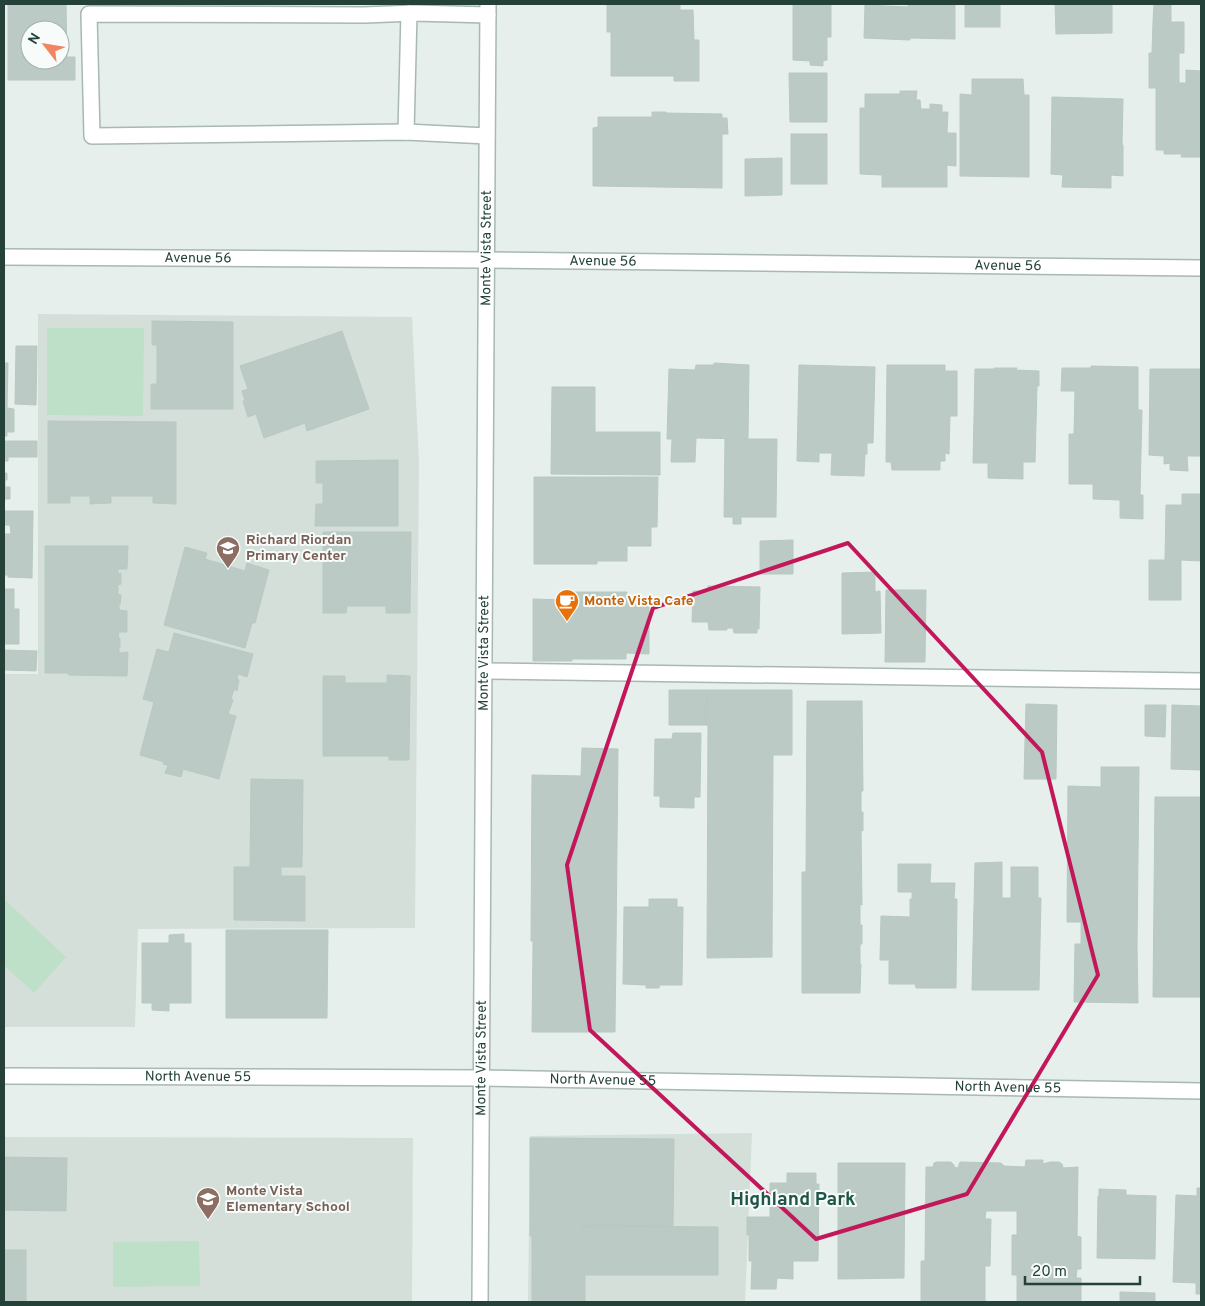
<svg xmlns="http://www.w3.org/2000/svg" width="1205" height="1306" font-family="Overpass,sans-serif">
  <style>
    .built { fill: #d4dfda }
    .green { fill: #bfe0c8 }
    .building { fill: #bbcac4; stroke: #b8c9c2; fill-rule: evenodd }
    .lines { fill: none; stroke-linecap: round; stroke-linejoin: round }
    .minor-casing { stroke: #a8b8b2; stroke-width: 18 }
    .minor { stroke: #fff; stroke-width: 15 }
    .marked { fill: none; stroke: #c2185b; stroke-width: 4; stroke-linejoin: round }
    .labels { text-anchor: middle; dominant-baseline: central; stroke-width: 4; stroke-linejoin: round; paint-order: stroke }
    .street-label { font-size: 14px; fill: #24423a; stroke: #f7fbf9 }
    .education-label { font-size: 14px; font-weight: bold; fill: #785e54; stroke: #f7fbf9; text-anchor: start }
    .food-label { font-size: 14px; font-weight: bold; fill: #c56008; stroke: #f7fbf9; text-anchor: start }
    .district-label { font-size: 19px; font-weight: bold; fill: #1f5548; stroke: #f7fbf9 }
  </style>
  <rect width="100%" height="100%" fill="#e6efeb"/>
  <g class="built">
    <polygon points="38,314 412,317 419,463 415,928 138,929 135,1027 4,1027 4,674 38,674"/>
    <polygon points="752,1133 745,1302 528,1302 530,1136"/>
    <polygon points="4,1137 413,1138 412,1302 4,1302"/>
  </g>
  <g class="green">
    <polygon points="47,328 144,328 143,416 47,415"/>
    <polygon points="4,899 66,957 34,993 4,965"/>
    <polygon points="199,1241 200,1286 113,1287 113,1242"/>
  </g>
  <g class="building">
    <path d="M8 4H66L67 57H75V80H8ZM30 30H60V60H30Z"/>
    <polygon points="607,4 680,4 680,10 693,10 694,40 699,40 699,81 674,81 674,76 611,76 611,32 607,32"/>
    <polygon points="793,4 831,4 831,37 827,37 827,60 823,61 823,66 810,65 810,61 793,60"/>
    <polygon points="908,4 955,4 955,39 910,38 910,40 864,38 865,5 908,7"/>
    <rect x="965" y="4" width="35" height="23"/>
    <polygon points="1055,4 1112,4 1112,33 1056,34"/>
    <polygon points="1154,4 1171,4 1171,22 1153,22"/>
    <polygon points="1153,22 1184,22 1184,53 1179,53 1179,83 1186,83 1186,70 1201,71 1201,157 1181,157 1182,154 1164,154 1164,150 1156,150 1156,88 1149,88 1149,53 1152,53"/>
    <polygon points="789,73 827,73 827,122 790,122"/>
    <polygon points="972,79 1023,79 1024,95 1029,95 1029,177 960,176 960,94 972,95"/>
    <polygon points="900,91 917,91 916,100 920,100 921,109 930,109 930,104 942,105 942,112 948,112 947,133 956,133 956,166 947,165 947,187 882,187 882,175 860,174 860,108 865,108 865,94 900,94"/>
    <polygon points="1052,97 1123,99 1122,145 1123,145 1123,176 1111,175 1111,188 1062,187 1063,175 1051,174"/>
    <polygon points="652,112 666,112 666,113 722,114 722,118 727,118 728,134 722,134 722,188 593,186 593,128 598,127 598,117 652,117"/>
    <rect x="791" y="134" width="36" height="50"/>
    <polygon points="782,158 782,195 745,196 745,159"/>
    <polygon points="152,321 233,322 233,409 151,409 151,384 157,384 157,345 152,345"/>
    <polygon points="342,331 369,409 307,431 305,423 264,438 256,414 248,417 243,401 245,401 242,391 248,389 240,366"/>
    <polygon points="16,346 37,346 36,405 15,404"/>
    <polygon points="4,363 8,363 7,408 14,409 14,432 7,432 7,436 4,436"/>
    <polygon points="714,363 749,365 748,439 696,438 695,462 671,462 672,439 667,439 669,369 695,370 696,365 714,365"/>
    <polygon points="799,365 875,367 873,443 867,443 867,454 865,454 864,476 831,475 832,453 819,453 819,462 797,461"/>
    <polygon points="887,365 945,365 945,371 957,371 957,416 950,416 949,454 945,453 945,461 940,461 940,470 892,470 891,462 886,462"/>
    <polygon points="1091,366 1138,367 1138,410 1142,410 1140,495 1143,495 1143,519 1120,518 1120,500 1093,499 1093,484 1069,484 1069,434 1074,434 1075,391 1061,391 1062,368 1091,368"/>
    <polygon points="994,368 1017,368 1016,370 1039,371 1039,386 1037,386 1035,462 1023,462 1023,479 988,478 988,463 973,463 975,369 994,369"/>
    <polygon points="1150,369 1201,369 1201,456 1187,456 1188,471 1170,470 1170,463 1164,464 1164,456 1149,455"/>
    <polygon points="552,387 595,387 595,432 660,432 660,475 551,474"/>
    <polygon points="48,421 176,422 176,504 153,503 153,496 111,496 111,503 90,504 90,496 70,496 70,503 48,503"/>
    <polygon points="725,439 777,439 776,517 741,517 741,524 733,524 733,517 724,517"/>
    <polygon points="5,441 37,441 37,457 8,457 8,461 4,461 4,473 7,473 7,480 5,480 5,487 10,487 10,499 5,499 4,505 4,458 5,458"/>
    <polygon points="398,460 398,526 315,526 316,504 323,504 323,483 316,483 316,461"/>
    <polygon points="534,477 658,477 657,527 651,527 651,546 627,546 627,561 597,561 597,564 534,564"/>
    <polygon points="1182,494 1201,494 1201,561 1181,560 1181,600 1149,600 1149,560 1165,560 1166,505 1182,505"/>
    <polygon points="4,511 33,511 32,578 8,577 8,575 4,575 4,534 11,534 10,525 4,525"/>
    <polygon points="323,532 411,532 410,613 386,613 386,606 347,606 346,613 323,613"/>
    <polygon points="793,540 793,574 760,574 760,541"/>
    <polygon points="45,546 128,546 127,569 118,569 118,574 121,573 121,584 118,585 118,594 121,595 120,605 119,605 119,610 127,611 127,632 119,632 118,638 120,638 120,647 119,647 119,653 128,652 127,676 69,675 68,673 45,673"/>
    <polygon points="185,547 207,553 205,559 245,571 247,563 269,570 255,623 252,623 245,648 164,625"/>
    <polygon points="875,572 875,592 880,591 881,633 842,634 842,573"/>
    <polygon points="708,586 760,587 759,629 757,629 757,633 734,633 733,628 727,628 727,630 709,630 708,622 692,622 693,591 708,591"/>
    <polygon points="4,589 14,589 14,609 19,609 19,644 4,644"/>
    <polygon points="886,590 926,590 925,662 885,662"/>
    <polygon points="569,592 627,592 626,598 649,597 649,654 626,653 626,659 572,659 572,661 533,661 533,599 564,600 564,595 569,595"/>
    <polygon points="174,633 253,654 247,677 238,674 237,679 239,680 237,691 234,689 231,699 233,700 228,714 236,716 219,779 183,769 181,777 165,773 168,765 163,764 164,762 140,755 154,702 143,699 157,649 169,652"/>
    <polygon points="4,650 37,651 36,671 4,670"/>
    <polygon points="387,675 410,676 409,760 389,760 389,756 323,756 323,676 345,676 345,683 387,683"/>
    <polygon points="669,690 707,690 706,725 669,725"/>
    <polygon points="707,690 792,690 792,755 773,755 772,957 707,958 708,725 706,725"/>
    <polygon points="807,701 862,701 863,791 861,791 861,812 863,812 863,831 861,830 862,905 860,904 860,925 862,925 862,944 860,944 860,964 861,964 860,993 802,993 802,872 806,872"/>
    <polygon points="1026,704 1057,705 1056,779 1024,779"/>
    <polygon points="1145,705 1166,705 1165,737 1145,736"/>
    <polygon points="1172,705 1201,706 1201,770 1171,769"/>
    <polygon points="673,733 701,733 700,797 694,797 694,808 660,807 660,796 654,796 655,739 672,739"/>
    <polygon points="582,748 618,749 616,945 533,945 533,941 531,941 532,775 581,776"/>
    <polygon points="1101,767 1139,767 1137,947 1138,1003 1074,1002 1075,944 1081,944 1081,922 1067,922 1068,786 1101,787"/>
    <polygon points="251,779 303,780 302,867 281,867 281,876 305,876 305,921 234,920 234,867 250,867"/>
    <polygon points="1155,797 1201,797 1201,997 1153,997"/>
    <polygon points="1002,862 1002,898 1011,898 1011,867 1038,867 1038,898 1041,898 1039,990 972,990 975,863"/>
    <polygon points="898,864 931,864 930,883 955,883 954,899 957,899 956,988 916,988 915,984 889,984 889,960 880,960 881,916 910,917 910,899 912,899 912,892 898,892"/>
    <polygon points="649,899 677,899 677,907 683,907 682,985 660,985 659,988 646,988 646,985 623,984 624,907 649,907"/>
    <polygon points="226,930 328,930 327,1018 226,1018"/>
    <polygon points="184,934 184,943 191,943 191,1003 169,1003 169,1011 152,1010 152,1003 142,1003 142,943 169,943 169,935"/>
    <polygon points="533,945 616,945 615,1032 532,1032"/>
    <polygon points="530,1138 674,1139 673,1226 582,1226 582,1236 530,1236"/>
    <polygon points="4,1157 67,1158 66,1211 4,1210"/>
    <polygon points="1026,1160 1043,1160 1043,1164 1050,1162 1059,1162 1062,1164 1063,1168 1078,1167 1077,1236 1081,1237 1081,1269 1077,1269 1076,1278 1081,1278 1081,1302 1017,1302 1017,1275 1012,1275 1012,1235 1017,1235 1017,1211 986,1211 985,1219 991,1219 990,1266 985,1266 985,1301 990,1302 921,1302 921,1261 925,1261 926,1167 933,1167 934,1163 937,1162 951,1162 954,1165 954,1167 958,1168 960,1162 962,1162 1001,1163 1004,1166 1025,1167"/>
    <polygon points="838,1163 905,1163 904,1278 838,1279"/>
    <polygon points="787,1173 816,1173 816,1184 819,1184 818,1261 793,1261 793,1279 777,1278 776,1289 751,1289 752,1261 749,1261 749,1235 747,1235 747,1217 770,1217 770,1183 787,1183"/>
    <polygon points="1197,1188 1201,1188 1201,1294 1196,1294 1196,1283 1173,1282 1176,1195 1197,1196"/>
    <polygon points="1099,1189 1126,1190 1126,1195 1156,1196 1155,1259 1097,1258 1098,1196 1099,1195"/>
    <polygon points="582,1226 718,1227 718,1275 585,1275 585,1302 532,1302 532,1236 582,1236"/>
    <rect x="4" y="1250" width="22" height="52"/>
    <polygon points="1120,1292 1155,1293 1155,1302 1120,1302"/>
  </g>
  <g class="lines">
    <g class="minor-casing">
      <g id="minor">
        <polyline points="406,132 409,13"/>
        <polyline points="487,136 406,132 92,136 89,14 364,15 415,13 488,15"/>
        <path id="s1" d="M4 257 486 260 1201 268"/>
        <polyline points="485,671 1201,681"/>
        <path id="s2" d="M4 1076 481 1078 1201 1091"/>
        <path id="s3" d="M480 1302 488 4"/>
      </g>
    </g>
    <use href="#minor" class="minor"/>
  </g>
  <path class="marked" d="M848 543 1042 752 1098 975 967 1194 816 1239 590 1030 567 865 653 608Z"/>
  <defs>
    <g id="school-pin" transform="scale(1.25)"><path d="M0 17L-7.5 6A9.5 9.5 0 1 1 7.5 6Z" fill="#8d6e63" stroke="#f7fbf9"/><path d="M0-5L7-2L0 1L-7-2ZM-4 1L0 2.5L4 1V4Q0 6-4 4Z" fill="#fff"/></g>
    <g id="cafe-pin" transform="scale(1.25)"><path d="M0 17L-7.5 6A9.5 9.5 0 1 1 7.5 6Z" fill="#e8710a" stroke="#f7fbf9"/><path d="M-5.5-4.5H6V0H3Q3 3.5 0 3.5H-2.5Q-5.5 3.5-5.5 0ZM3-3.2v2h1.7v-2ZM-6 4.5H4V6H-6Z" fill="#fff"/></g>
  </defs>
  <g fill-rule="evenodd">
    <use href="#school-pin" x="228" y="548"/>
    <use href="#cafe-pin" x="567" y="601"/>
    <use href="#school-pin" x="208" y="1199"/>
  </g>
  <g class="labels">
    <g class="street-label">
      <text stroke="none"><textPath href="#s3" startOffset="1054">Monte Vista Street</textPath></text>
      <text stroke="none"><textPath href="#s1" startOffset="194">Avenue 56</textPath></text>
      <text stroke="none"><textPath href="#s1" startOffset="599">Avenue 56</textPath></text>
      <text stroke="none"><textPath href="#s1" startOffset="1004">Avenue 56</textPath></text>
      <text stroke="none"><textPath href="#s3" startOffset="649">Monte Vista Street</textPath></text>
      <text stroke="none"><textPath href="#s3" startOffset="244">Monte Vista Street</textPath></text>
      <text stroke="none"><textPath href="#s2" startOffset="194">North Avenue 55</textPath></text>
      <text stroke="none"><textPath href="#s2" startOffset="599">North Avenue 55</textPath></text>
      <text stroke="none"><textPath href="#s2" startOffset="1004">North Avenue 55</textPath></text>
    </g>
    <g class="education-label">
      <text x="246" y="540">Richard Riordan<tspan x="246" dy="16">Primary Center</tspan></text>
      <text x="226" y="1191">Monte Vista<tspan x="226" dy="16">Elementary School</tspan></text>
    </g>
    <g class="food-label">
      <text x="584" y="601">Monte Vista Cafe</text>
    </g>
    <g class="district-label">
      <text x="793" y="1200">Highland Park</text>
    </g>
  </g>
  <rect width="1205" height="1306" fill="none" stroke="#24423a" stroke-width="10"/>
  <g transform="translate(45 45) rotate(301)"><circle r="24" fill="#f7fbf9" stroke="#a3b1ad"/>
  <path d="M0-4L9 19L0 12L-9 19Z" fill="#f4845f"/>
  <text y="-8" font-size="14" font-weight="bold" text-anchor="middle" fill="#24423a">N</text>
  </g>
  <path d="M1025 1276v8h115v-8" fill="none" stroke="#24423a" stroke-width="2.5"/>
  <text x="1032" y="1276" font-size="15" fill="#24423a" stroke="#f7fbf9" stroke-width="4" paint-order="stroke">20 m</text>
</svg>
